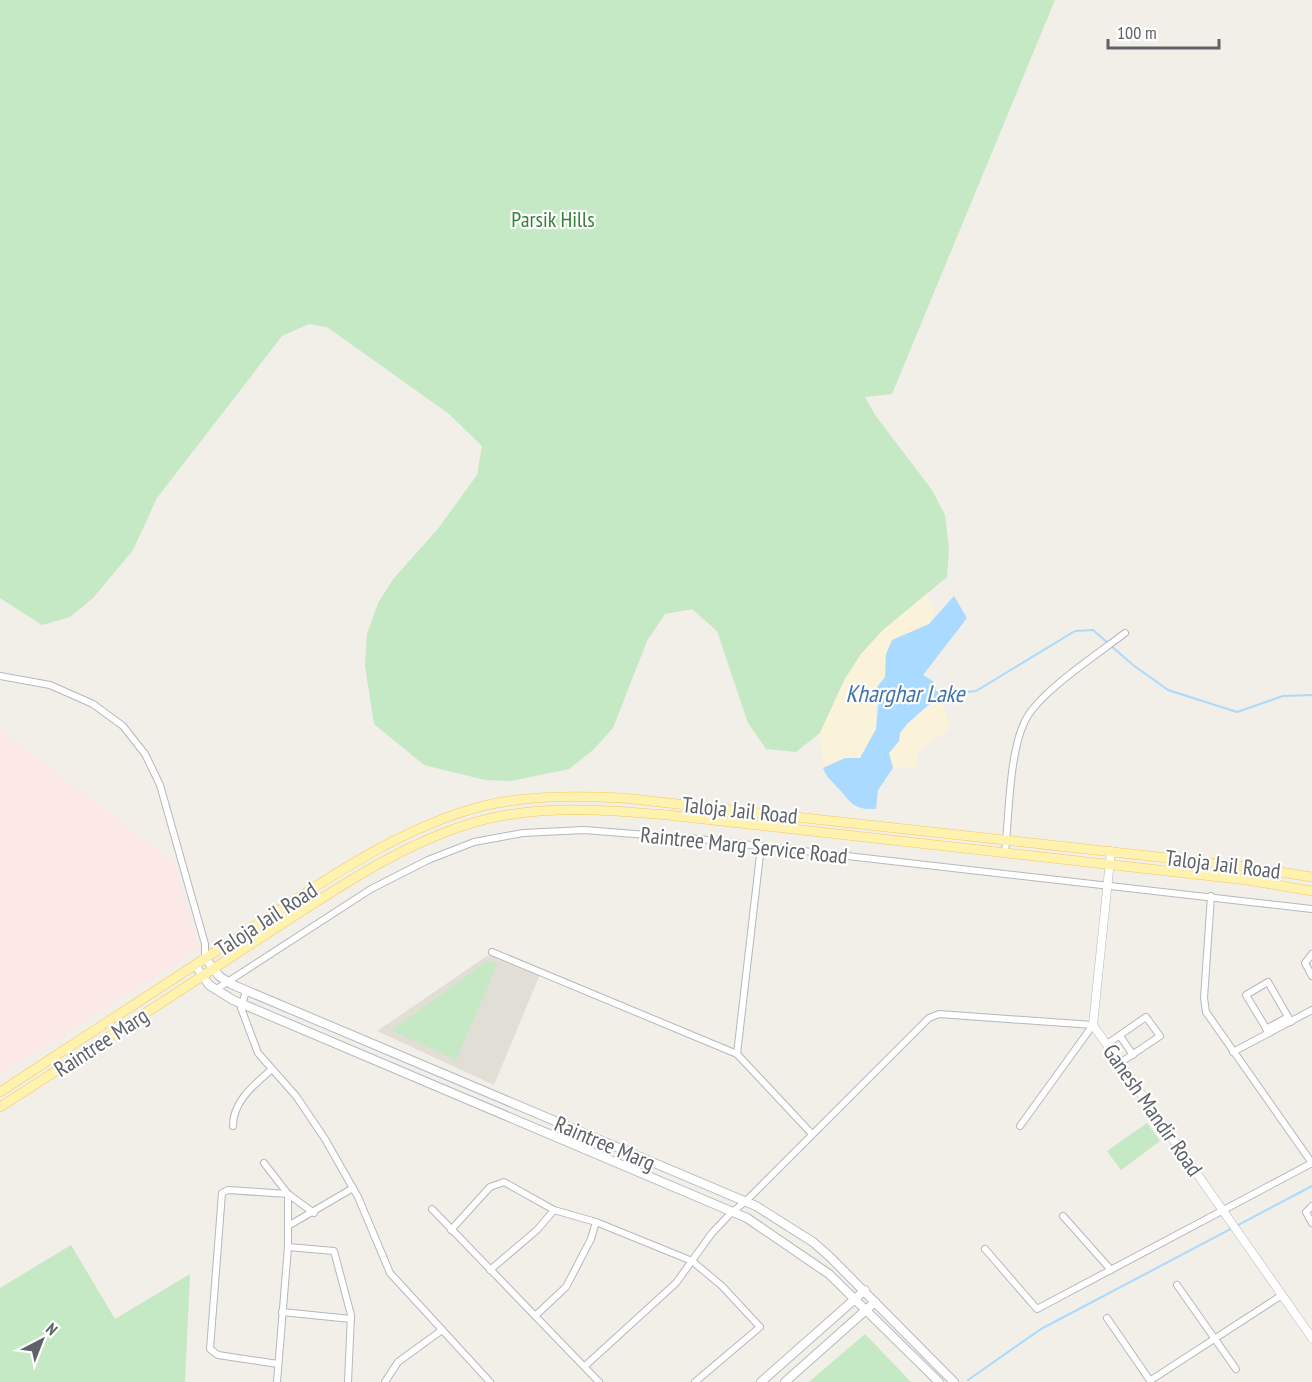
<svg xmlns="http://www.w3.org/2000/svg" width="1312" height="1382" font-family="'PT Sans Narrow',sans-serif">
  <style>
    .education { fill: #e1ded6 }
    .medical { fill: #fce8e6 }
    .green { fill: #c5e8c5 }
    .sand { fill: #fbf3d9 }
    .water { fill: #aadaff }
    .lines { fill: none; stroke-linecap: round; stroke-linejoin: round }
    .stream { stroke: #aadaff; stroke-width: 2 }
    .minor-casing { stroke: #b5b8bc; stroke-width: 8 }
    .tertiary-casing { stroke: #b5b8bc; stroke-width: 9 }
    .secondary-casing { stroke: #b6babf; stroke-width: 10 }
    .primary-casing { stroke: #f2c960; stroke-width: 10 }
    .minor { stroke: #fff; stroke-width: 6 }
    .tertiary { stroke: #fff; stroke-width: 8 }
    .secondary { stroke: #fff; stroke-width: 8 }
    .primary { stroke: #fff2af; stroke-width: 9 }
    .labels { text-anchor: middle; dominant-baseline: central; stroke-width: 4.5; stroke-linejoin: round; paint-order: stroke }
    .park-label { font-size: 22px; fill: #348238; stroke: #fff }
    .street-label { font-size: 22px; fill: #5f6368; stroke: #fff }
    .water-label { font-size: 24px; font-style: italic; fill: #4174aa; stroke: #fff }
  </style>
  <rect width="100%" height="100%" fill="#f1efe8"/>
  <polygon class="education" points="501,955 541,972 494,1085 377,1031 487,956"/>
  <polygon class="medical" points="0,730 173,861 199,948 0,1075"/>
  <g class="green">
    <polygon points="0,0 1055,0 892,394 865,397 875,415 932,490 945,515 949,549 947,577 883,630 861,654 845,679 820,733 796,752 766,749 748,723 717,631 692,609 665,614 647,641 613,728 593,750 569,769 511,781 485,780 424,765 374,724 365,666 367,634 378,603 394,578 437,530 477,475 482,446 449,414 327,327 309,324 282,336 157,498 133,550 93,598 70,617 42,625 0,598"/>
    <polygon points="488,961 498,963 456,1060 392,1030"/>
    <polygon points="1147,1123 1160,1141 1121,1170 1107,1151"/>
    <polygon points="71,1245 115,1319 190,1274 185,1382 0,1382 0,1288"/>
    <polygon points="865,1334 911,1382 809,1382"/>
  </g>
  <g class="sand">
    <polygon points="927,594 934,612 929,624 892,641 886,654 885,677 876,703 876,730 860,758 845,758 823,768 820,733 845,679 861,654 883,630"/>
    <polygon points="941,697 950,728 917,752 917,767 893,768 889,753 899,741 900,733 907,724"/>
  </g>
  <path class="water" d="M954 596 967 618 923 675 933 681 936 691 950 694 927 706 907 724 900 733 899 741 889 753 893 768 878 790 876 809C851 810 852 802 837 787 830 779 827 778 823 768L845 758H860L876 729 879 696 874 691 885 677 886 654 892 640 929 624Z"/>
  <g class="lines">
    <g class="stream">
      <polyline points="948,694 976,691 1075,631 1093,630 1133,665 1168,690 1237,712 1283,696 1312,695"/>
      <polyline points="968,1380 1041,1329 1312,1186"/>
    </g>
    <g class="minor-casing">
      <g id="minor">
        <polyline points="0,676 50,685 93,704 123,726 145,754 160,785 205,944 205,958"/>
        <path d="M1005 853C1009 816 1009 753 1025 721 1039 692 1098 654 1125 633"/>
        <polyline points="1211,896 1204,998 1206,1012 1312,1163"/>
        <polyline points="492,952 737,1054 812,1134"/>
        <polyline points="1312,954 1305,963 1312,976"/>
        <polyline points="215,990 371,889 428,860 474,842 523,833 584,830 698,839 1312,909"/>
        <polyline points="246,991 241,1008 258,1053 296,1096 325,1139 358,1197 390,1273 490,1382"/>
        <polyline points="1266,1029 1288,1017"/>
        <polyline points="1269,1033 1246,995 1268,982 1291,1022"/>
        <polyline points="1120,1036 1133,1055"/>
        <polyline points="1107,1044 1146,1017 1160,1036 1120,1063"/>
        <polyline points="1233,1052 1312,1010"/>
        <polyline points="737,1054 761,846"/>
        <path d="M233 1126C233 1101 254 1085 271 1070"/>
        <polyline points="1020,1126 1093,1025"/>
        <polyline points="264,1163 288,1194 314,1213"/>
        <polyline points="1312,1206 1306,1212 1312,1223"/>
        <polyline points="432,1209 599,1382"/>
        <polyline points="1063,1216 1111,1270"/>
        <polyline points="288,1226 353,1188"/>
        <polyline points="451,1230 490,1187 504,1182 554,1210 596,1222 692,1261 722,1286 760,1327 695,1382"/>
        <polyline points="288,1247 334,1251 351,1315 348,1382"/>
        <polyline points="985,1249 1037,1309 1312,1163"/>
        <polyline points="490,1270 537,1230 554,1210"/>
        <polyline points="1177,1285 1236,1369"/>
        <polyline points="282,1312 351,1319"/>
        <polyline points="535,1316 566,1287 591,1239 596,1222"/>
        <polyline points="1107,1318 1151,1382"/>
        <polyline points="278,1364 218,1355 210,1349 222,1193 228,1190 288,1194"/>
        <polyline points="585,1366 676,1283 712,1233 731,1213 746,1201 929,1018 939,1014 1093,1025"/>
        <polyline points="1151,1380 1282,1295"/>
        <polyline points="277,1382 288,1247 288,1194"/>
        <polyline points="385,1382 398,1362 442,1330"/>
      </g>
    </g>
    <g class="tertiary-casing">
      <polyline id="tertiary" points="1111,851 1093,1025 1312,1338"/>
    </g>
    <g class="secondary-casing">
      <g id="secondary">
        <polyline points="205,958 219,976 231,984 756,1206 813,1242 830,1257 954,1382"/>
        <polyline points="195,965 209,985 233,1000 747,1218 829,1274 939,1382"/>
        <polyline points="761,1382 865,1290"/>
        <polyline points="785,1382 875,1302"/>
      </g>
    </g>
    <g class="primary-casing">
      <g id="primary">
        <path d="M0 1092C82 1038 165 985 247 931 320 884 397 828 483 806 529 795 576 796 623 798L1249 867 1312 877"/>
        <path d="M0 1107C84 1053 168 999 251 944 323 898 404 839 487 819 547 805 608 810 668 815L1247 880 1312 891"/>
      </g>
    </g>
    <use href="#minor" class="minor"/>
    <use href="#tertiary" class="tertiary"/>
    <use href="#secondary" class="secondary"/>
    <use href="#primary" class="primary"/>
  </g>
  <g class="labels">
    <g class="park-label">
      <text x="553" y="219">Parsik Hills</text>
    </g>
    <g class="street-label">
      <text transform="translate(740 810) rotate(6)">Taloja Jail Road</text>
      <text transform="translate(744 845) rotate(6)">Raintree Marg Service Road</text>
      <text transform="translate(1223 864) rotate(7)">Taloja Jail Road</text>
      <text transform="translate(266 919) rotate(-33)">Taloja Jail Road</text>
      <text transform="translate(101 1042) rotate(-33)">Raintree Marg</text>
      <text transform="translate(1153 1110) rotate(55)">Ganesh Mandir Road</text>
      <text transform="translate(605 1143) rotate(23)">Raintree Marg</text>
    </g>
    <g class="water-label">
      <text x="905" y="693">Kharghar Lake</text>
    </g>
  </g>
  <g transform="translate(42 1340) rotate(42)" stroke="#ffffff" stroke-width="4.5" paint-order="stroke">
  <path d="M0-4.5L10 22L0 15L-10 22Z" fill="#5f6368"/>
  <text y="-9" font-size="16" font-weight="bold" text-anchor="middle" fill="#5f6368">N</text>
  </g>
  <path d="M1108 39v9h111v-9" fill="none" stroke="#5f6368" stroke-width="3"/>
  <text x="1117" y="39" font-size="18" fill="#5f6368" stroke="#ffffff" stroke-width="4.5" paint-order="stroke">100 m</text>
</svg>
